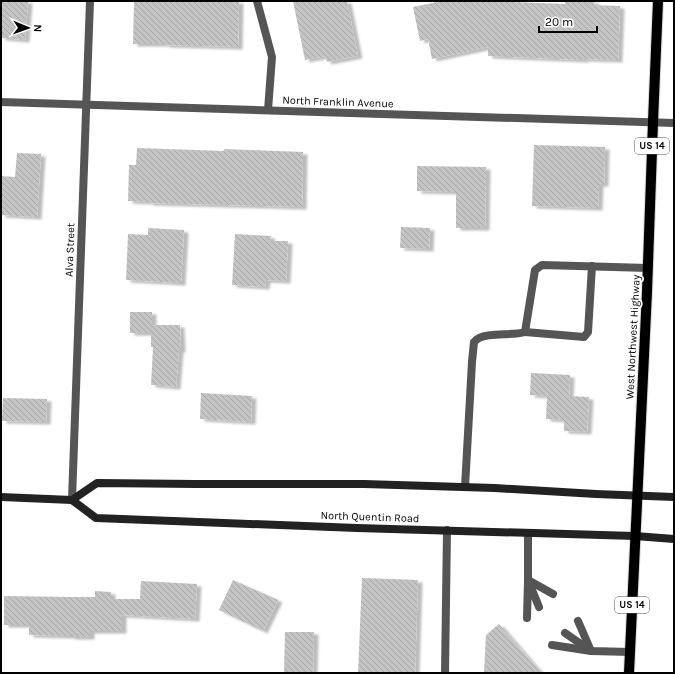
<svg xmlns="http://www.w3.org/2000/svg" width="675" height="674" font-family="Karla,sans-serif">
  <style>
    .building { fill: url(#building-back-hatch); filter: url(#shadow) }
    .lines { fill: none; stroke-linecap: round; stroke-linejoin: round }
    .primary-casing { stroke: #dbdbdb; stroke-width: 12 }
    .service { stroke: #555; stroke-width: 8 }
    .minor { stroke: #555; stroke-width: 8 }
    .secondary { stroke: #222; stroke-width: 8 }
    .primary { stroke: #000; stroke-width: 10 }
    .labels { text-anchor: middle; dominant-baseline: central; stroke-width: 3.5; stroke-linejoin: round; paint-order: stroke }
    .shield { fill: #fff; stroke: #4c4c4c; stroke-width: 1 }
    .shield-label { font-size: 10px; font-weight: bold; fill: #000 }
    .street-label { font-size: 11px; fill: #000; stroke: #fff }
  </style>
  <defs>
    <pattern id="building-back-hatch" width="6" height="6" patternUnits="userSpaceOnUse"><rect width="6" height="6" fill="#c4c4c4"/><path d="M-1 5l2 2M0 0l6 6M5-1l2 2" fill="none" stroke="#a7a7a7"/></pattern>
    <filter id="shadow"><feDropShadow dx="4.5" dy="2.5" stdDeviation="1" flood-color="#0004"/></filter>
  </defs>
  <rect width="100%" height="100%" fill="#fff"/>
  <g class="building">
    <polygon points="1,1 28,1 25,40 1,38"/>
    <polygon points="134,1 239,1 238,47 165,45 165,44 133,44"/>
    <polygon points="293,1 347,1 358,56 327,62 325,56 305,60"/>
    <polygon points="442,1 482,1 565,4 565,1 595,1 594,5 620,6 618,60 584,59 584,60 488,56 488,47 432,59 428,39 420,41 413,7"/>
    <polygon points="534,145 605,147 604,184 599,184 598,208 532,206"/>
    <polygon points="137,148 224,151 224,149 303,152 302,207 149,203 149,202 128,201 129,165 136,165"/>
    <polygon points="17,153 41,154 37,217 1,215 1,176 15,177"/>
    <polygon points="417,166 486,167 485,228 456,228 456,192 417,191"/>
    <polygon points="401,227 430,228 429,249 400,248"/>
    <polygon points="148,228 184,230 181,283 126,280 128,234 148,235"/>
    <polygon points="235,234 271,236 270,241 288,241 286,281 266,280 265,287 232,285"/>
    <polygon points="130,312 152,312 152,325 180,325 181,350 179,350 176,387 151,385 153,347 151,347 151,333 130,333"/>
    <polygon points="531,373 570,375 569,396 589,397 587,432 564,431 564,420 546,419 547,396 530,395"/>
    <polygon points="201,393 252,396 251,422 200,419"/>
    <polygon points="3,398 47,399 46,422 2,421"/>
    <polygon points="362,578 418,580 415,673 358,673"/>
    <polygon points="233,580 278,600 263,631 219,610"/>
    <polygon points="141,581 197,584 195,619 122,615 122,631 90,631 90,637 71,637 71,636 29,635 29,625 4,625 4,596 71,597 95,597 95,591 111,592 111,599 140,599"/>
    <polygon points="499,624 541,673 484,673 486,635"/>
    <polygon points="285,632 314,632 313,673 284,673"/>
  </g>
  <g class="lines">
    <g class="primary-casing">
      <polyline id="primary" points="629,673 647,292 653,122 658,1"/>
    </g>
    <g class="service">
      <polyline points="257,1 272,57 268,110"/>
      <polyline points="525,332 584,337 588,332 592,266"/>
      <path d="M465 487 472 362 474 342C476 340 477 339 479 338 490 332 512 336 525 332L535 270 542 265 648 268"/>
      <polyline points="528,533 528,580 553,594"/>
      <polyline points="527,618 528,580 539,607"/>
      <polyline points="565,633 591,651 630,652"/>
      <polyline points="552,645 591,651 578,621"/>
      <polyline points="445,673 447,530"/>
    </g>
    <g class="minor">
      <polyline points="1,102 674,123"/>
      <polyline points="72,500 90,1"/>
    </g>
    <g class="secondary">
      <polyline points="1,497 72,500 96,518 357,528 635,536 674,539"/>
      <polyline points="72,500 97,483 196,484 364,484 495,488 596,494 674,497"/>
    </g>
    <use href="#primary" class="primary"/>
  </g>
  <g class="labels">
    <g class="shield">
      <rect x="635" y="138" width="34" height="16" rx="3"/>
      <rect x="615" y="597" width="34" height="16" rx="3"/>
    </g>
    <g class="shield-label">
      <text x="652" y="146">US 14</text>
      <text x="632" y="605">US 14</text>
    </g>
    <g class="street-label">
      <text transform="translate(338 102) rotate(2)">North Franklin Avenue</text>
      <text transform="translate(70 250) rotate(-88)">Alva Street</text>
      <text transform="translate(633 337) rotate(-87)">West Northwest Highway</text>
      <text transform="translate(370 517) rotate(2)">North Quentin Road</text>
    </g>
  </g>
  <rect width="675" height="674" fill="none" stroke="#000000" stroke-width="4"/>
  <g transform="translate(28 28) rotate(92)" stroke="#ffffff" stroke-width="3" paint-order="stroke">
  <path d="M0-3L7 15L0 10L-7 15Z" fill="#000000"/>
  <text y="-6" font-size="11" font-weight="bold" text-anchor="middle" fill="#000000">N</text>
  </g>
  <path d="M539 26v6h58v-6" fill="none" stroke="#000000" stroke-width="2"/>
  <text x="545" y="26" font-size="12" fill="#000000" stroke="#ffffff" stroke-width="3" paint-order="stroke">20 m</text>
</svg>
